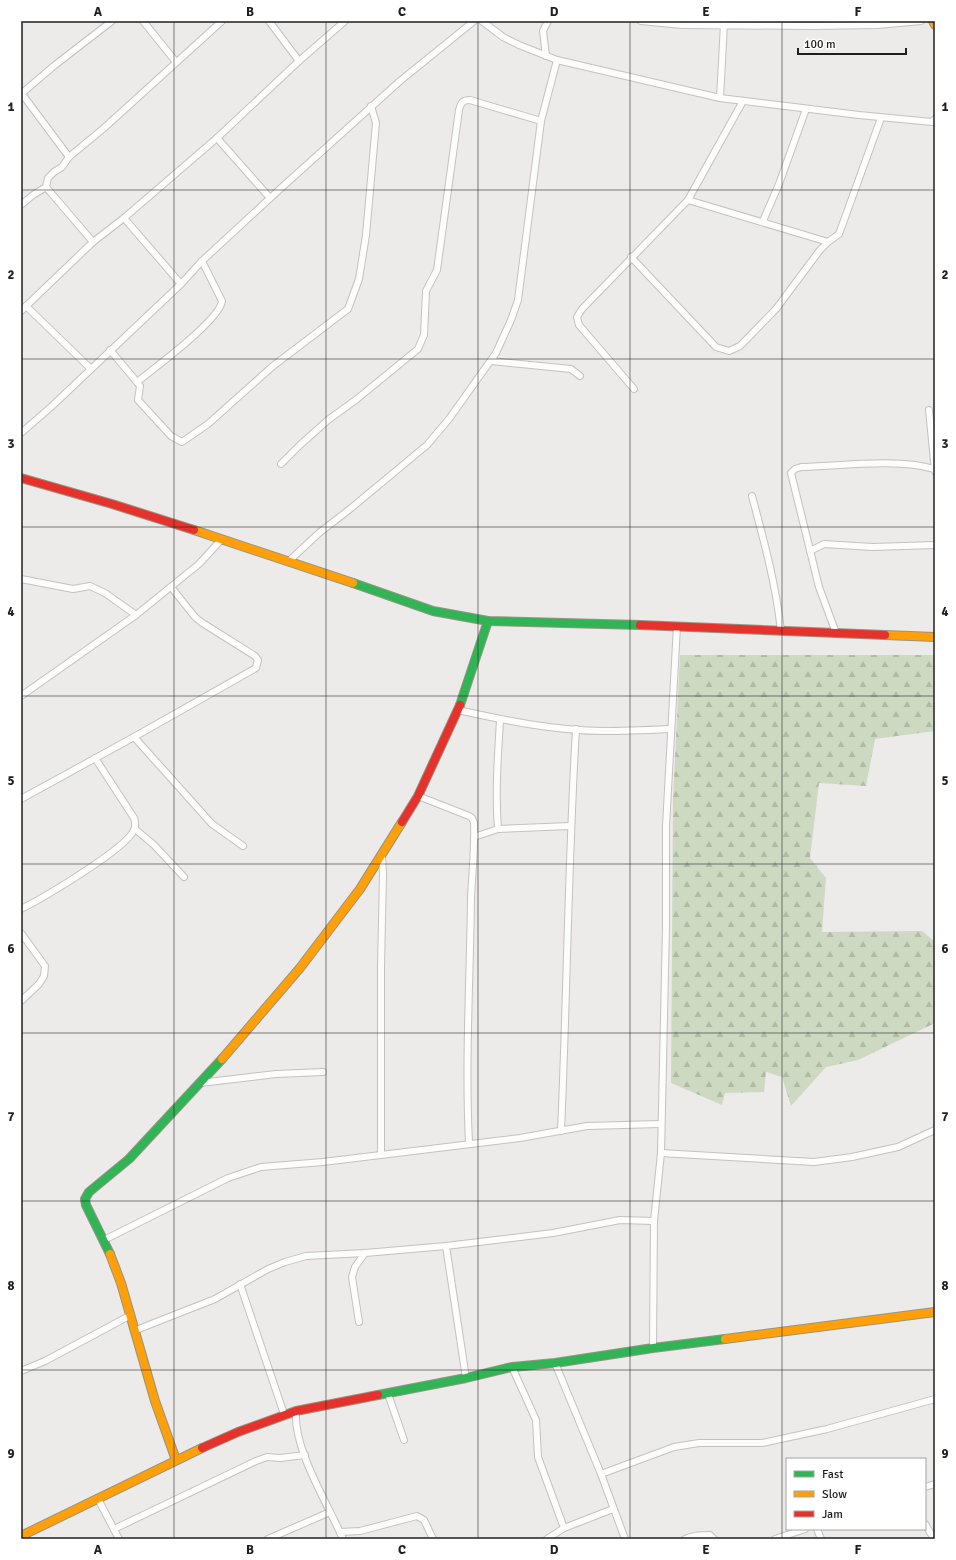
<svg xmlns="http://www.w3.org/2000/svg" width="956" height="1560" font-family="Signika,sans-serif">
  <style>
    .forest { fill: url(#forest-firs) }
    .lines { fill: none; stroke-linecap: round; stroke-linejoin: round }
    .street-casing { stroke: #c3c2c1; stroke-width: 8 }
    .fast-casing { stroke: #969583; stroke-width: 10 }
    .slow-casing { stroke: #969583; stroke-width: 10 }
    .jam-casing { stroke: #969583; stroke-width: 10 }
    .street { stroke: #fcfcfc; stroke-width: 6 }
    .fast { stroke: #30b455; stroke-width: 8 }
    .slow { stroke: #ff9f0a; stroke-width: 8 }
    .jam { stroke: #e5322d; stroke-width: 8 }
    .grid { fill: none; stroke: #1f1f1f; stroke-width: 1; stroke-opacity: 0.55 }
    .neatline { fill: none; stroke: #1f1f1f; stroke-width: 1.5 }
    .grid-label { font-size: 13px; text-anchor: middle; font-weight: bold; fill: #1f1f1f }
  </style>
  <defs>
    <pattern id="forest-firs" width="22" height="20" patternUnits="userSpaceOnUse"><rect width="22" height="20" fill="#cdd9c1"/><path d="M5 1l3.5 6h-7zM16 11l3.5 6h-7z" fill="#b0baa5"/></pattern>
  </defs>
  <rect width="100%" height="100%" fill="#edebe9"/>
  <polygon class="forest" points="680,655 935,655 935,731 875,739 866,786 819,783 810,858 826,878 822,932 922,931 935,942 935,1023 858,1060 826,1067 791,1106 782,1077 766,1072 764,1092 725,1093 722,1105 671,1083 673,800"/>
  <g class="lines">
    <g class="street-casing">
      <g id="street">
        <polyline points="143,21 176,62"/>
        <polyline points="269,21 299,61"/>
        <polyline points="482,21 503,37 519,45 557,60 720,98 859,115 932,122 935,119"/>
        <polyline points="641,21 682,25 811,26 878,25 921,21"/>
        <polyline points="546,56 543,31 548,21"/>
        <polyline points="21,94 55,65 112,21"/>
        <polyline points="22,94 69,157"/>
        <polyline points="720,98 724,24"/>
        <polyline points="217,138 270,198"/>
        <polyline points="46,187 93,242"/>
        <polyline points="688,200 828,242"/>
        <polyline points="21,205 33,195 46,187 48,178 54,172 62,167 69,157 104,128 222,21"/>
        <polyline points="124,218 181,284"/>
        <polyline points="763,221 779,184 806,109"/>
        <polyline points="631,257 716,347 729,351 740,346 776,309 820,250 828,242 839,234 881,118"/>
        <polyline points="26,306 91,369"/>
        <polyline points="21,311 93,242 124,218 217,138 299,61 345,21"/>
        <polyline points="110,350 137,382 140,386 138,400 171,436 182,442 208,424 273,366 348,309 359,279 366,235 376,123 371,106"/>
        <polyline points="491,361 571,369 580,376"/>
        <path d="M137 382C154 368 220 320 222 301L202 261"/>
        <polyline points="634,389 579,325 577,317 582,309 688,200 743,101"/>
        <polyline points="929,410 935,471"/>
        <polyline points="21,433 51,407 181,284 202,261 280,189 400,81 474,21"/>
        <path d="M281 464 300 445 328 420 357 399 418 349 424 335 426 291 437 270 459 110C461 103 462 100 470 100L541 121"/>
        <path d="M752 496C764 541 776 585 781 631"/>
        <polyline points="810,551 824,544 873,547 935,545"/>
        <polyline points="289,561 319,533 350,509 427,445 449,419 496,353 511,320 518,300 541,121 557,60"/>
        <polyline points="21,579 73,589 90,586 105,593 136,615"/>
        <path d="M836 633 819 587 791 473 795 469 801 467C839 466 899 458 934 469"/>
        <polyline points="21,696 136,615 199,564 221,540"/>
        <path d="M458 710C503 720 556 731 603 731 625 731 648 730 670 729"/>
        <polyline points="134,737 212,824 243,846"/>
        <path d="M418 796 469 816 472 818 474 823C475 848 472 874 471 899 470 981 465 1062 469 1143"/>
        <polyline points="21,799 134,737 256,668 258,660 255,656 201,622 195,617 171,587"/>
        <polyline points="135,829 154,845 184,877"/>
        <path d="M498 829C495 792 498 756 500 720"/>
        <polyline points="474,837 498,829 570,826"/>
        <path d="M21 909C43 898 126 849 134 830 136 826 135 821 134 818L95 758"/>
        <polyline points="21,933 45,966 44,976 39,984 21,1001"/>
        <polyline points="200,1083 276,1074 323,1072"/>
        <path d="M561 1131C567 997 568 863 576 729"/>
        <polyline points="661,1153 814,1162 852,1157 898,1147 935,1130"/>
        <polyline points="381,1154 381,967 383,874 382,855"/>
        <polyline points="104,1240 228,1178 261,1167 323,1162 520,1138 587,1126 660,1124"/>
        <polyline points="446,1246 466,1378"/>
        <polyline points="240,1284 284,1414"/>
        <polyline points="359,1322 352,1277 355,1267 365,1253"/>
        <polyline points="136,1330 215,1299 268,1269 285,1262 306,1256 365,1253 446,1246 553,1233 620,1220 654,1221"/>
        <polyline points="653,1348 654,1221 661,1153 666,927 666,826 677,626"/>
        <polyline points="555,1363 601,1474 625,1539"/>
        <polyline points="512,1367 536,1420 538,1457 564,1528"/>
        <polyline points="21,1371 45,1361 131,1315"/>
        <polyline points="388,1394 404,1440"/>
        <path d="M296 1411C293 1449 328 1504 343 1539"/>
        <polyline points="601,1474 674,1447 699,1443 762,1443 827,1429 935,1399"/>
        <polyline points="925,1487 935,1484"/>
        <polyline points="98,1499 119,1539"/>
        <polyline points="925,1524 934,1539"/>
        <polyline points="114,1529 256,1461 267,1457 280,1458 305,1455"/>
        <polyline points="817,1529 821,1539"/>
        <polyline points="340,1532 360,1531 417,1516 424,1520 433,1539"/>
        <polyline points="268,1539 330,1512"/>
        <polyline points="547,1539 564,1528 613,1509"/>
        <path d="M685 1539C694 1535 701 1535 710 1535L714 1539"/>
        <polyline points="775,1539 805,1529"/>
      </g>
    </g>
    <g class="fast-casing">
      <g id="fast">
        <polyline points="353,583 433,611 488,621 640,625"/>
        <polyline points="460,705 488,621"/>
        <polyline points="110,1254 86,1205 85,1199 89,1192 129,1159 222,1059"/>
        <polyline points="378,1395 466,1378 512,1367 555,1363 653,1348 725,1339"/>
      </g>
    </g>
    <g class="slow-casing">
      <g id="slow">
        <polyline points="933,21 935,25"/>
        <polyline points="194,530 353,583"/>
        <polyline points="885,635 935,637"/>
        <polyline points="222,1059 300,968 360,889 402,822"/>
        <polyline points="110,1254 121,1283 155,1401 176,1460"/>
        <polyline points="725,1339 935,1312"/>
        <polyline points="21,1536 202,1448"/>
      </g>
    </g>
    <g class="jam-casing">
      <g id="jam">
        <polyline points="21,478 112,504 194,530"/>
        <polyline points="640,625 885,635"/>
        <polyline points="402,822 418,796 460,705"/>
        <polyline points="202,1448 238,1432 296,1411 378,1395"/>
      </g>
    </g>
    <use href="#street" class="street"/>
    <use href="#fast" class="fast"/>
    <use href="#slow" class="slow"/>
    <use href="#jam" class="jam"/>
  </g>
  <path class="grid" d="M174 21V1539M326 21V1539M478 21V1539M630 21V1539M782 21V1539M21 190H935M21 359H935M21 527H935M21 696H935M21 864H935M21 1033H935M21 1201H935M21 1370H935"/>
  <rect width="956" height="1560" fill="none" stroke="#ffffff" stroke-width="44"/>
  <rect x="786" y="1458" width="140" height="72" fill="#ffffff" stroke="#a5a5a5"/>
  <rect x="794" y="1471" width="20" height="6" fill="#30b455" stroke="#a5a5a5"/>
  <text x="822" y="1478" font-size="12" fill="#1f1f1f">Fast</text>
  <rect x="794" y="1491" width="20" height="6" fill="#ff9f0a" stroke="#a5a5a5"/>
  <text x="822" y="1498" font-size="12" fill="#1f1f1f">Slow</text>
  <rect x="794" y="1511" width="20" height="6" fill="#e5322d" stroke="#a5a5a5"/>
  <text x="822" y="1518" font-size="12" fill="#1f1f1f">Jam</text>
  <path d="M798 48v6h108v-6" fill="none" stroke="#1f1f1f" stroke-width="2"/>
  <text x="804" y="48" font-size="12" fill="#1f1f1f" stroke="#ffffff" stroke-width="3" paint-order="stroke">100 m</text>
  <rect x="22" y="22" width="912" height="1516" class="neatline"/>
  <g class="grid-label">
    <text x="98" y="16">A</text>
    <text x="250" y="16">B</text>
    <text x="402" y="16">C</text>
    <text x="554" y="16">D</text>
    <text x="706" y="16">E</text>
    <text x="858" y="16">F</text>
    <text x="11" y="111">1</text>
    <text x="945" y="111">1</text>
    <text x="11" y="279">2</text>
    <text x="945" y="279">2</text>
    <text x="11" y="448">3</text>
    <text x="945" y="448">3</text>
    <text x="11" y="616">4</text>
    <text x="945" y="616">4</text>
    <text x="11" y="785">5</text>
    <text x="945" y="785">5</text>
    <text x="11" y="953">6</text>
    <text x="945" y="953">6</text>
    <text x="11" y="1121">7</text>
    <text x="945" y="1121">7</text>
    <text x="11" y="1290">8</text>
    <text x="945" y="1290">8</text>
    <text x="11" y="1458">9</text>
    <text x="945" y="1458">9</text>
    <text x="98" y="1554">A</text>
    <text x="250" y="1554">B</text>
    <text x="402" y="1554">C</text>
    <text x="554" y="1554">D</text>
    <text x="706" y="1554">E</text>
    <text x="858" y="1554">F</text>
  </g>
</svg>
